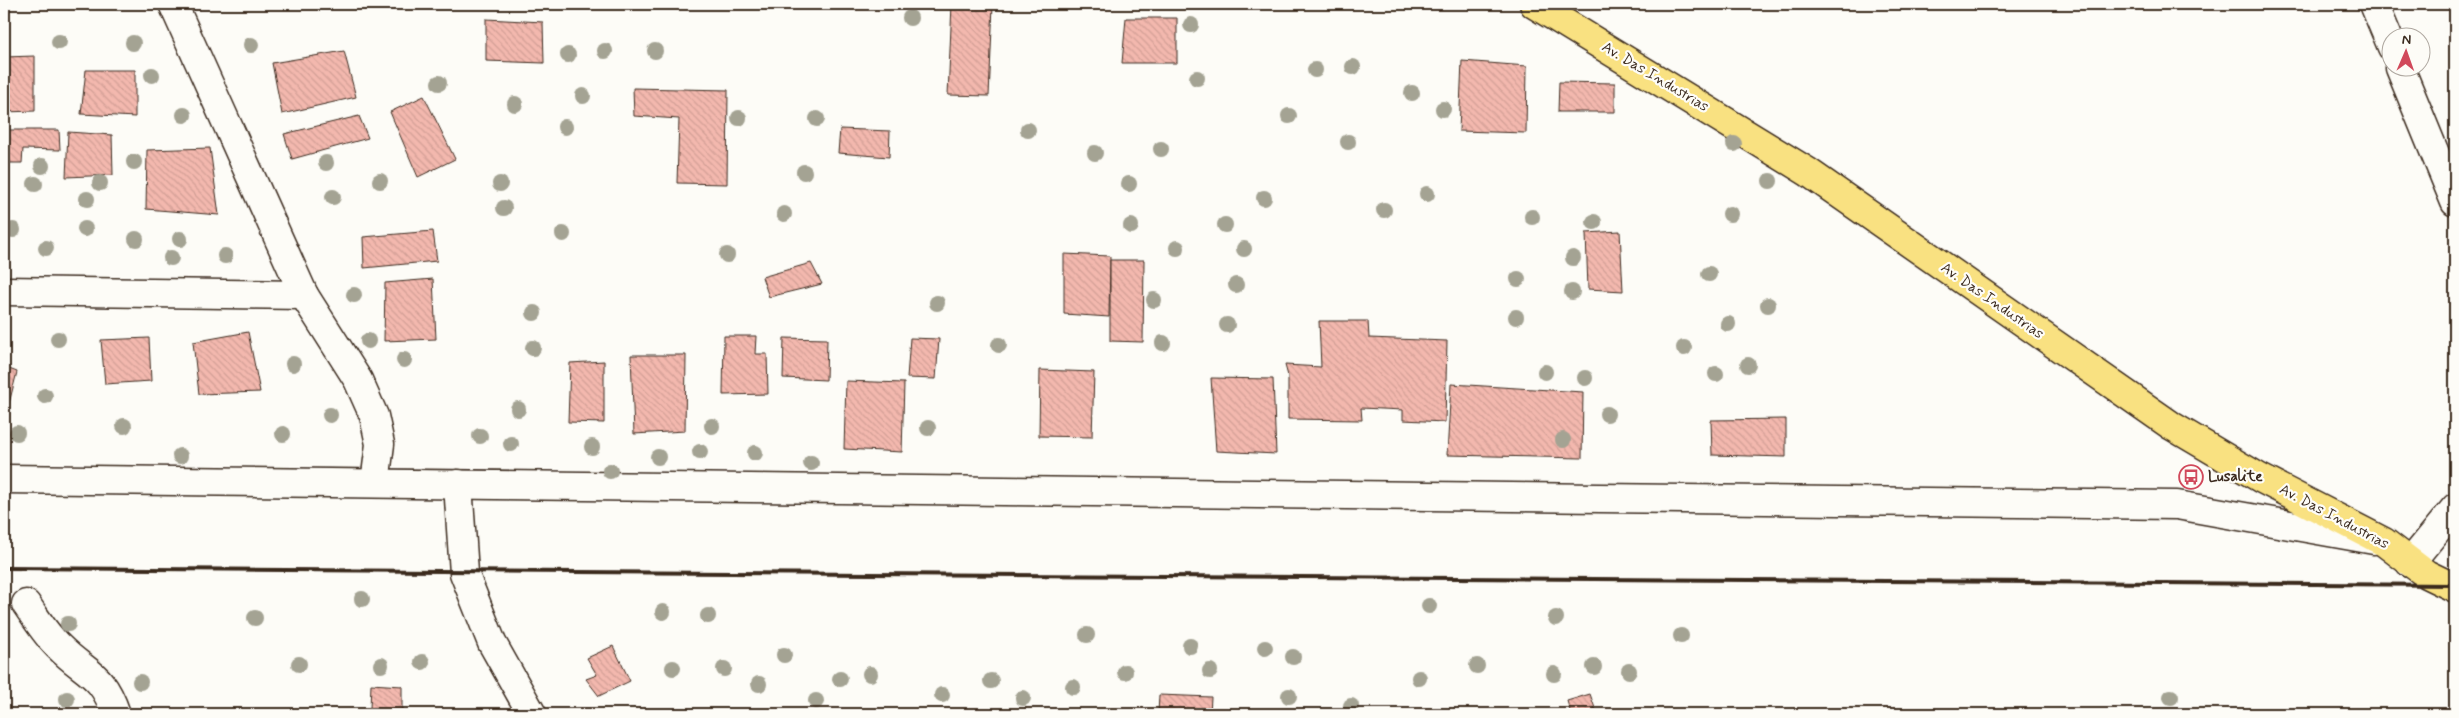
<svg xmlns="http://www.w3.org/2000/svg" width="2459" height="718" font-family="Mynerve,sans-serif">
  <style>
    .building { fill: url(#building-back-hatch); stroke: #3b2a1e }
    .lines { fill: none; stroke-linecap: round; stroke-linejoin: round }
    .minor-casing { stroke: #3b2a1e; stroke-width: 31 }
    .major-casing { stroke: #3b2a1e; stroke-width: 31 }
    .minor { stroke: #fdfcf7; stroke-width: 28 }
    .major { stroke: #f9e181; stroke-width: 28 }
    .rail { stroke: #3b2a1e; stroke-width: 4 }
    .tree { fill: #a4a393 }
    .labels { text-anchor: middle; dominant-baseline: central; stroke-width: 4.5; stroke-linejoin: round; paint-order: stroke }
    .street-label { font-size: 15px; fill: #3b2a1e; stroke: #fdfcf7 }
    .poi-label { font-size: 15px; font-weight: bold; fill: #3b2a1e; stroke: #fdfcf7; text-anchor: start }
  </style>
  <defs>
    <pattern id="building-back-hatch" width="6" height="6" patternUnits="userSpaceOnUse" patternTransform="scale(1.25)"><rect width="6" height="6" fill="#f3b8ae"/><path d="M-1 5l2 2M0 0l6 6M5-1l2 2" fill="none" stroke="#d19e95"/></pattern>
  </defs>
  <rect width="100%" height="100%" fill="#fdfcf7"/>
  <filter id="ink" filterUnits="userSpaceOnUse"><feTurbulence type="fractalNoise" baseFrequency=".02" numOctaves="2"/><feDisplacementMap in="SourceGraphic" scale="10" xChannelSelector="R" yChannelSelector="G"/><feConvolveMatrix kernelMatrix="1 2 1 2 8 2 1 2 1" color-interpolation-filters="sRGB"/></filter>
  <g filter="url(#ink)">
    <g class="building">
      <polygon points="952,4 993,5 989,96 948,95"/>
      <polygon points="1126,18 1177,18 1177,63 1122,63"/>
      <polygon points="486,19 543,22 544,63 486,61"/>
      <polygon points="344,51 356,97 282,114 272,63"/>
      <polygon points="35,56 35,111 4,112 4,57"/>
      <polygon points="1462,61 1527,66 1526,133 1459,131"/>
      <polygon points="86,70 135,70 135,117 81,114"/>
      <polygon points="1559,82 1615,83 1615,112 1558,112"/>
      <polygon points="633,88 728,90 727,184 677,183 679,119 634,116"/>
      <polygon points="424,96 455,159 418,177 390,112"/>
      <polygon points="359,116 368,138 292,159 284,134"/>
      <polygon points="840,129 890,131 889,157 838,153"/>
      <polygon points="4,130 59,130 60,150 23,149 22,163 4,163"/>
      <polygon points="68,132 112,135 113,175 66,177"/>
      <polygon points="210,148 219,215 146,209 147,150"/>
      <polygon points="433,231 437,261 364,268 363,237"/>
      <polygon points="1620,231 1623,291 1588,289 1586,233"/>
      <polygon points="1064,254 1110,256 1109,317 1064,314"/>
      <polygon points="1110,260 1144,260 1143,342 1110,341"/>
      <polygon points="811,263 822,284 769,297 762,277"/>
      <polygon points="433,279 436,339 384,341 385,283"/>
      <polygon points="1319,321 1368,321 1369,338 1447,341 1445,422 1403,420 1403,410 1361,408 1362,420 1288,419 1288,376 1285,365 1321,367"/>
      <polygon points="248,332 260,392 199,394 193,342"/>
      <polygon points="724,336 756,336 755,354 767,354 768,394 723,395"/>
      <polygon points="149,338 151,381 105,384 101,340"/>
      <polygon points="784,338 827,339 826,380 783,378"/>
      <polygon points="910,338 939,339 936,379 907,378"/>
      <polygon points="631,355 686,355 685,431 634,434"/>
      <polygon points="604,361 604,423 568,422 570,363"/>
      <polygon points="4,367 17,372 4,423"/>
      <polygon points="1040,370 1094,372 1092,437 1039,436"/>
      <polygon points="1211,378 1273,379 1276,454 1216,451"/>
      <polygon points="846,381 904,383 902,452 844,449"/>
      <polygon points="1451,384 1583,392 1582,458 1447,455"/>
      <polygon points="1786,419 1786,457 1712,455 1711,420"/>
      <polygon points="613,646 630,681 599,696 586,679 597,675 587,658"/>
      <polygon points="371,684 402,686 402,710 370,709"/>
      <polygon points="1590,694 1597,714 1571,714 1567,701"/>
      <polygon points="1159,695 1211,697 1210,714 1158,714"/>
      <polygon points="1069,711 1135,712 1135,714 1068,714"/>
    </g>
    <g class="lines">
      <g class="minor-casing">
        <g id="minor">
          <polyline points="173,4 304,295 358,380 374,416 380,444 375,483"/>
          <polyline points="2374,4 2392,47"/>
          <polyline points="2400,68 2455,202"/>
          <polyline points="4,291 304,295"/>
          <polyline points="4,479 2177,505 2374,540"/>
          <polyline points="458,484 464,573 492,643 532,714"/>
          <polyline points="2410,563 2455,508"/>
          <path d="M26 604C36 618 46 635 59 647 87 675 102 672 116 714"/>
        </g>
      </g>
      <g class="major-casing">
        <polyline id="major" points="1534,4 1808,172 2172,426 2260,478 2384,542 2426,574 2455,588"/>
      </g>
      <use href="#minor" class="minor"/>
      <use href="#major" class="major"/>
      <polyline class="rail" points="4,568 2455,585"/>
    </g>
    <g class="tree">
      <circle cx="910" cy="18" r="8"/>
      <circle cx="1191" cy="25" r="8"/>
      <circle cx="59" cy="42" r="8"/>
      <circle cx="133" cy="43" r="8"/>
      <circle cx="251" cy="45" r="8"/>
      <circle cx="605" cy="51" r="8"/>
      <circle cx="655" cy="51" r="8"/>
      <circle cx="568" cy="55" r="8"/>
      <circle cx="1353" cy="67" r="8"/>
      <circle cx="1315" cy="70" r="8"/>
      <circle cx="152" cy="75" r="8"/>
      <circle cx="1197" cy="78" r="8"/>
      <circle cx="439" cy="83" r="8"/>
      <circle cx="1412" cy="93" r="8"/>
      <circle cx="583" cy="96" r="8"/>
      <circle cx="515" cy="104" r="8"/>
      <circle cx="1443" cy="109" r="8"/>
      <circle cx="184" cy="115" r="8"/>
      <circle cx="1289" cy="116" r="8"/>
      <circle cx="739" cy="118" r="8"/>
      <circle cx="817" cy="119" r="8"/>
      <circle cx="565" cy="127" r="8"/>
      <circle cx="1028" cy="130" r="8"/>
      <circle cx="1348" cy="142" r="8"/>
      <circle cx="1734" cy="144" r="8"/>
      <circle cx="1161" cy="149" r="8"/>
      <circle cx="1095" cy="153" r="8"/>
      <circle cx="134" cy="162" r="8"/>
      <circle cx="326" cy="163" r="8"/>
      <circle cx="42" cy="166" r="8"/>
      <circle cx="804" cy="172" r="8"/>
      <circle cx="380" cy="181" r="8"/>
      <circle cx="1770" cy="181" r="8"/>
      <circle cx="100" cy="183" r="8"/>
      <circle cx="35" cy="184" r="8"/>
      <circle cx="500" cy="184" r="8"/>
      <circle cx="1129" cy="184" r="8"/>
      <circle cx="1427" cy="194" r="8"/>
      <circle cx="333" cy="197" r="8"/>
      <circle cx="1264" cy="198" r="8"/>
      <circle cx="87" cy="199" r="8"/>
      <circle cx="504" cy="208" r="8"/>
      <circle cx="1384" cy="210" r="8"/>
      <circle cx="784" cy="214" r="8"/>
      <circle cx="1730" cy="214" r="8"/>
      <circle cx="1532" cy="217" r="8"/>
      <circle cx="1594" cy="222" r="8"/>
      <circle cx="1225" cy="225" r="8"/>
      <circle cx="1131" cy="226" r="8"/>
      <circle cx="85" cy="229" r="8"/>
      <circle cx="13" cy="230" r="8"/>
      <circle cx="563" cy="234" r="8"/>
      <circle cx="136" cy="239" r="8"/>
      <circle cx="180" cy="239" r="8"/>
      <circle cx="46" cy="248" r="8"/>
      <circle cx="1177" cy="248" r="8"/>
      <circle cx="1244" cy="249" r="8"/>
      <circle cx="727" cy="255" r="8"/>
      <circle cx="225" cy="256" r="8"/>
      <circle cx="171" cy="258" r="8"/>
      <circle cx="1573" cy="258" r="8"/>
      <circle cx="1709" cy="274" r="8"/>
      <circle cx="1518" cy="279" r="8"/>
      <circle cx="1236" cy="285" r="8"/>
      <circle cx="1572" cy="292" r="8"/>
      <circle cx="354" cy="295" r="8"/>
      <circle cx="1154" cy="300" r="8"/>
      <circle cx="937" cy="303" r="8"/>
      <circle cx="1768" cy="305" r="8"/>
      <circle cx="534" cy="313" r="8"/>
      <circle cx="1516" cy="317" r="8"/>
      <circle cx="1728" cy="324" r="8"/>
      <circle cx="1227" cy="325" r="8"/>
      <circle cx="58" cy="339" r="8"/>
      <circle cx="368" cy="341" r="8"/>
      <circle cx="1163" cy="343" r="8"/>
      <circle cx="999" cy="345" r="8"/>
      <circle cx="533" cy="348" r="8"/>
      <circle cx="1684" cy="348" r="8"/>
      <circle cx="404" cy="360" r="8"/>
      <circle cx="293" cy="364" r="8"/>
      <circle cx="1748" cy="365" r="8"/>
      <circle cx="1545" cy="372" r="8"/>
      <circle cx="1716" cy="374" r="8"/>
      <circle cx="1585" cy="378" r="8"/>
      <circle cx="45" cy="396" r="8"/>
      <circle cx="518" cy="409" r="8"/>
      <circle cx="1607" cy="414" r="8"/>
      <circle cx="330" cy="415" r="8"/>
      <circle cx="124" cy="426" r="8"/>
      <circle cx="712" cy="426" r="8"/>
      <circle cx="928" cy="428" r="8"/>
      <circle cx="17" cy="433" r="8"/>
      <circle cx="283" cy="434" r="8"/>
      <circle cx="480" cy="436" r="8"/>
      <circle cx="1563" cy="440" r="8"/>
      <circle cx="511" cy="444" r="8"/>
      <circle cx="592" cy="447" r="8"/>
      <circle cx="700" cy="452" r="8"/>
      <circle cx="755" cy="453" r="8"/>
      <circle cx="180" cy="456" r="8"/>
      <circle cx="658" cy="457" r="8"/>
      <circle cx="811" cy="463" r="8"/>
      <circle cx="610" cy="471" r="8"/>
      <circle cx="362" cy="599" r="8"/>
      <circle cx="1429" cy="606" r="8"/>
      <circle cx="663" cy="612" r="8"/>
      <circle cx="708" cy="616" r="8"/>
      <circle cx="255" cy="618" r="8"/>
      <circle cx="1556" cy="618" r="8"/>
      <circle cx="68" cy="624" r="8"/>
      <circle cx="1087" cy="635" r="8"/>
      <circle cx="1681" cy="636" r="8"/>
      <circle cx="1190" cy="646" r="8"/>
      <circle cx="1265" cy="648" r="8"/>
      <circle cx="784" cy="655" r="8"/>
      <circle cx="1293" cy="657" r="8"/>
      <circle cx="422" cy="662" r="8"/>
      <circle cx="299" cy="664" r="8"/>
      <circle cx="381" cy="665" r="8"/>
      <circle cx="1477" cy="666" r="8"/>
      <circle cx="1594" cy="667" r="8"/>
      <circle cx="673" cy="668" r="8"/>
      <circle cx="724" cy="669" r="8"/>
      <circle cx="1210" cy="671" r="8"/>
      <circle cx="1629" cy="671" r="8"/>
      <circle cx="1125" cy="672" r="8"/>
      <circle cx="870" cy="674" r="8"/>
      <circle cx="1554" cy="674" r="8"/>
      <circle cx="1419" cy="678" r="8"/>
      <circle cx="840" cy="679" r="8"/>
      <circle cx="991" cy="681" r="8"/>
      <circle cx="140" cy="682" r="8"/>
      <circle cx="759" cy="684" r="8"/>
      <circle cx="1073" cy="687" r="8"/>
      <circle cx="942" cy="695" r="8"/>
      <circle cx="1289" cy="696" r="8"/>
      <circle cx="2171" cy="697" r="8"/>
      <circle cx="1023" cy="698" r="8"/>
      <circle cx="67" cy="699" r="8"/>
      <circle cx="816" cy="701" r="8"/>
      <circle cx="1351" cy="706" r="8"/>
    </g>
  </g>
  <defs>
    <g id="bus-ring" transform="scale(1.25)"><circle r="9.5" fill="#fdfcf7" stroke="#d1495b" stroke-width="1.5"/><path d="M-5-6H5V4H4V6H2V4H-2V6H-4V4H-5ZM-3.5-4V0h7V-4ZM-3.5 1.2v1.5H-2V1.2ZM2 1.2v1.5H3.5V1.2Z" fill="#d1495b"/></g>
  </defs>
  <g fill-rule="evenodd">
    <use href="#bus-ring" x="2191" y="477"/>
  </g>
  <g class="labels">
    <g class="street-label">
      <text transform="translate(1655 77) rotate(31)">Av. Das Industrias</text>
      <text transform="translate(1992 301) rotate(35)">Av. Das Industrias</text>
      <text transform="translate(2334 517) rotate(28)">Av. Das Industrias</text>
    </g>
    <g class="poi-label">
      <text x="2208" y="477">Lusalite</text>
    </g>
  </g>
  <rect width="2459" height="718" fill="none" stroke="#fdfcf7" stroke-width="20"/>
  <rect x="10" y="10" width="2439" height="698" fill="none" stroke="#3b2a1e" stroke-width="2" filter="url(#ink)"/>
  <g transform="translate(2406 52) rotate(2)"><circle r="24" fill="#fdfcf7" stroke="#afa8a0"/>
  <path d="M0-4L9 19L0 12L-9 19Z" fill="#d1495b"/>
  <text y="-8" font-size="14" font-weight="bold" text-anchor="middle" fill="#3b2a1e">N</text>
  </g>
</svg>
